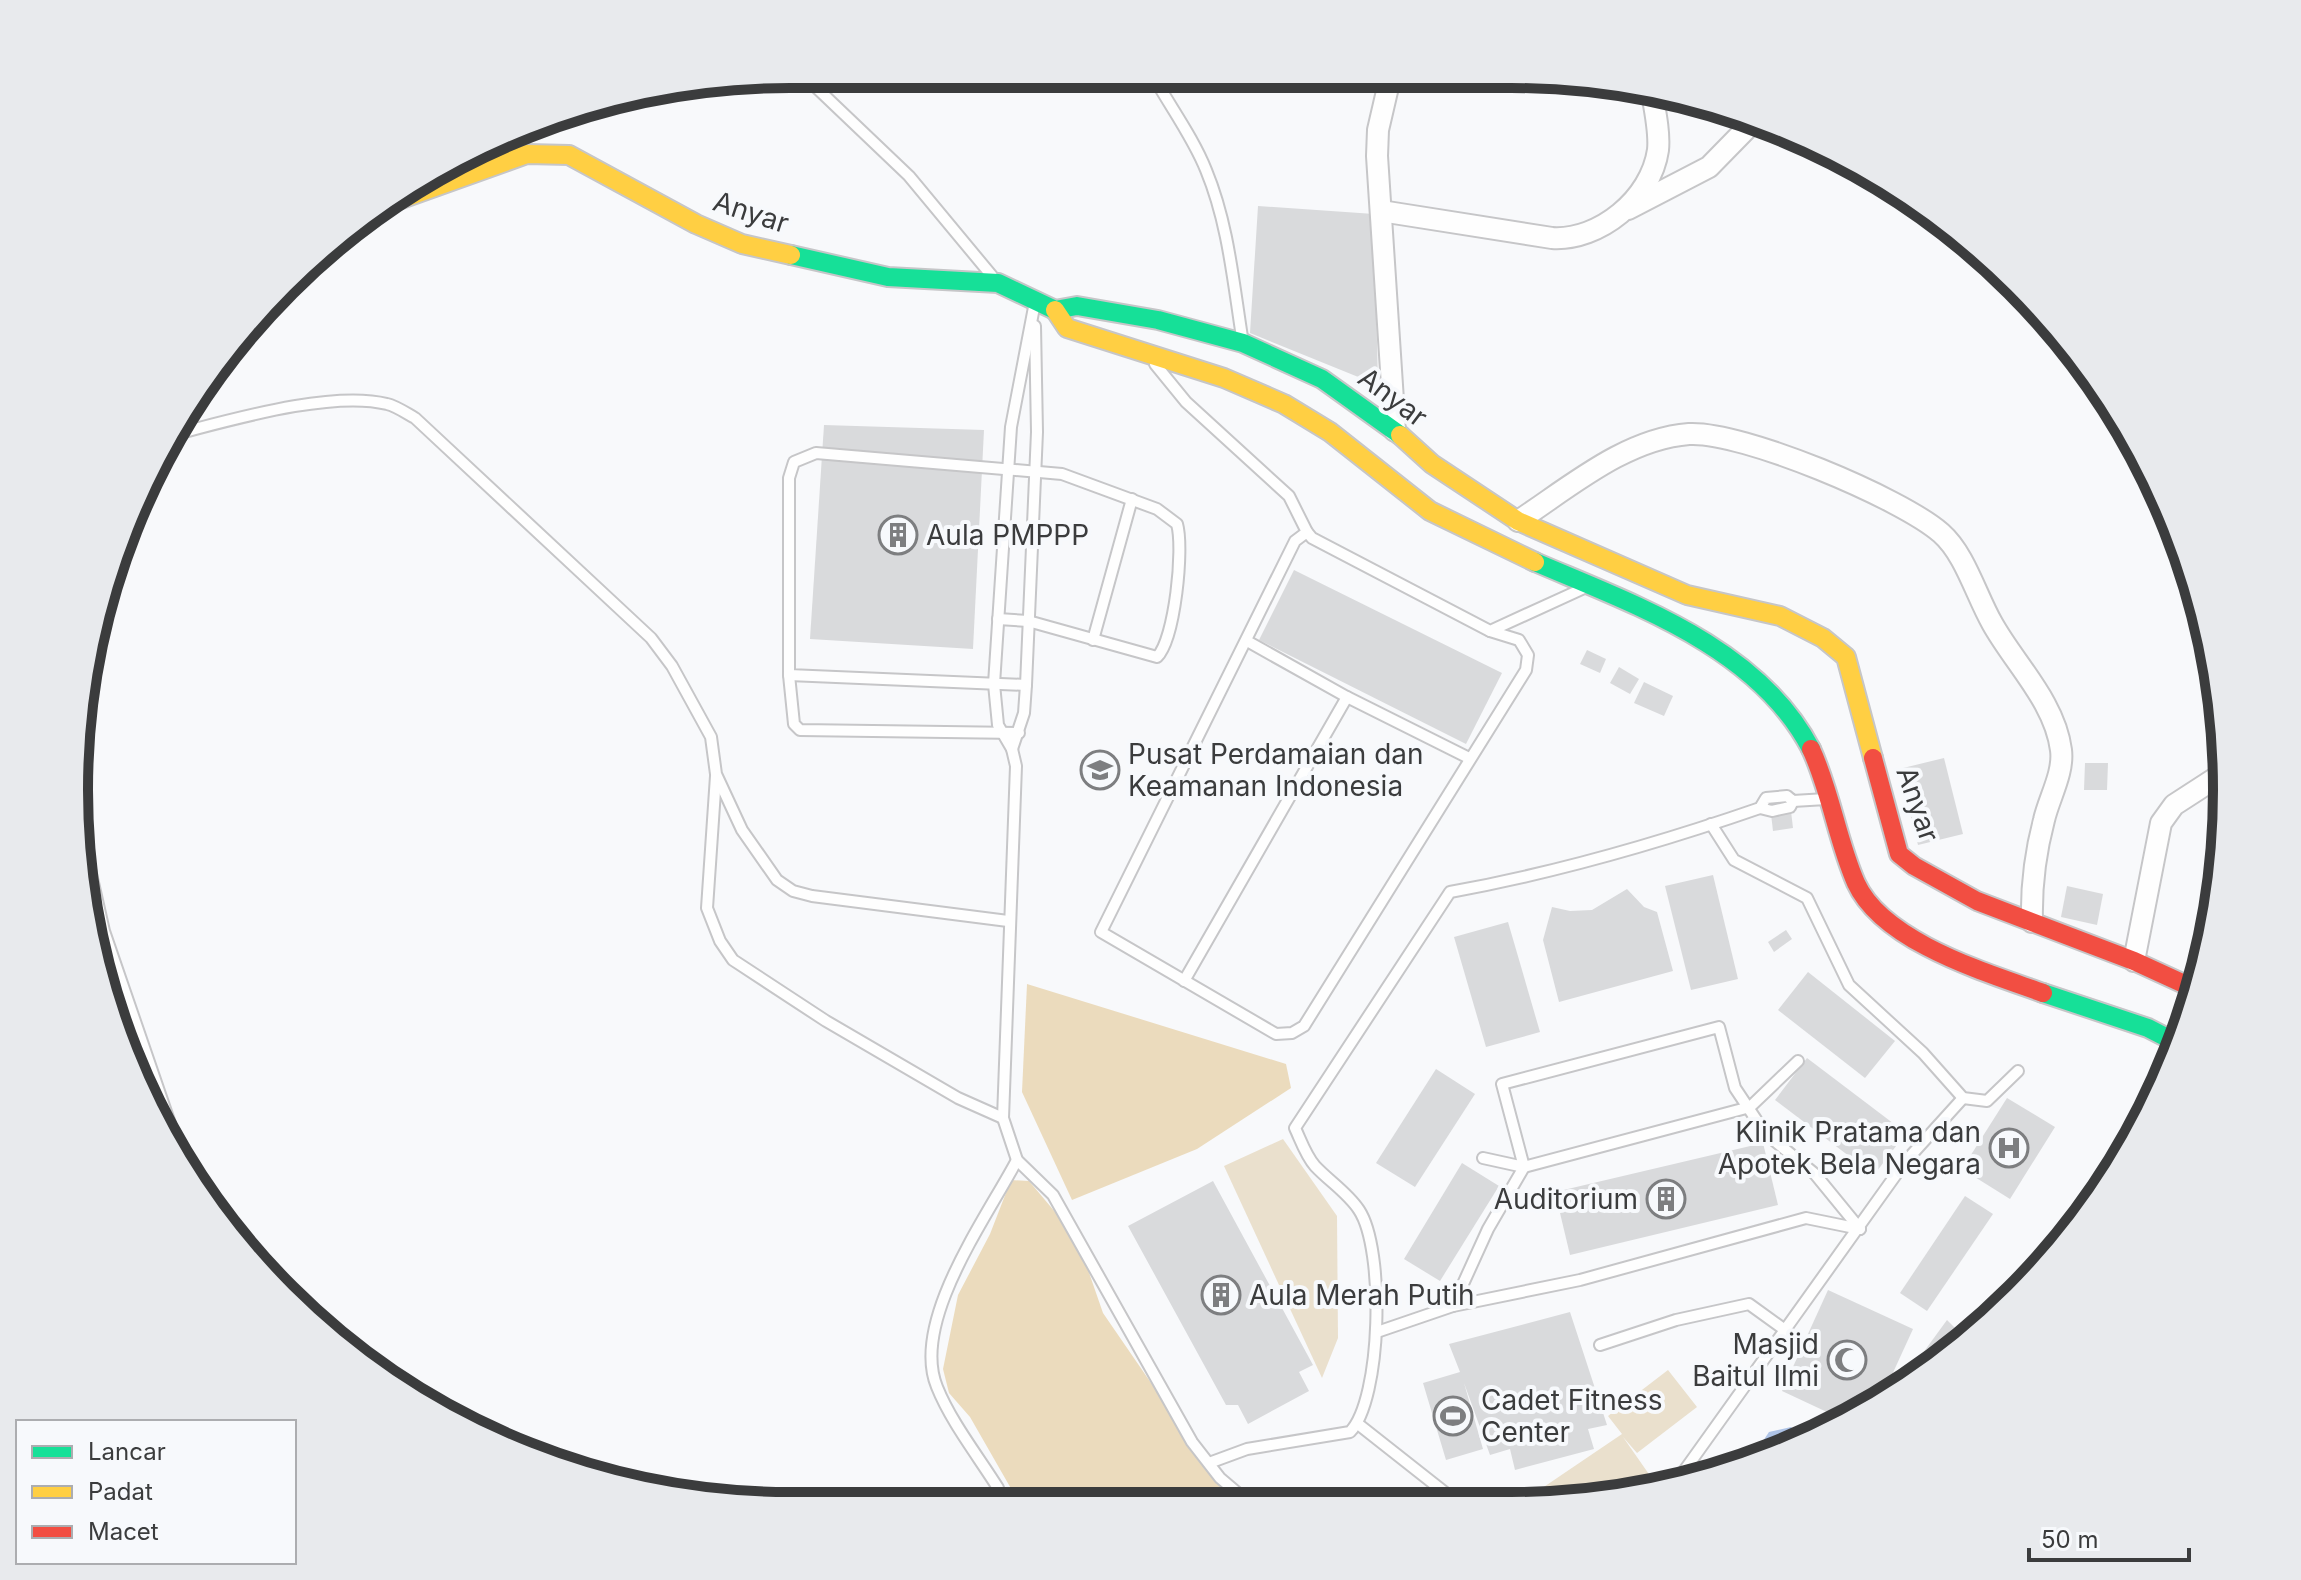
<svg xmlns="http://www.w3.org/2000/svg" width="2301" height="1580" font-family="Inter,sans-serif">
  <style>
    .green { fill: #eae0cd }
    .forest { fill: #ebdbbd }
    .water { fill: #afc4e7 }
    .building { fill: #d9dadc }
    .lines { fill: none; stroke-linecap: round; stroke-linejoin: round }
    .lane-casing { stroke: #c6c6c8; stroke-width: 14 }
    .street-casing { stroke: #c6c6c8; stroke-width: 24 }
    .fast-casing { stroke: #c6c6c8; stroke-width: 22 }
    .slow-casing { stroke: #c6c6c8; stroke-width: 22 }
    .jam-casing { stroke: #c6c6c8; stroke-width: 22 }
    .lane { stroke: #fefefe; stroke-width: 10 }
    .street { stroke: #fefefe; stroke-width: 20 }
    .fast { stroke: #16e098; stroke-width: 18 }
    .slow { stroke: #ffcf43; stroke-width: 18 }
    .jam { stroke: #f24e42; stroke-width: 18 }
    .labels { text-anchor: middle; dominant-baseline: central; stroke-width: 8; stroke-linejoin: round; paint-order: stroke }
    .street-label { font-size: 28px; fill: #3b3c3d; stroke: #f7f9fc }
    .poi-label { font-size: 28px; fill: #3b3c3d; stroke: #f7f9fc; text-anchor: start }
    .rim { fill: none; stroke: #3b3c3d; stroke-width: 10 }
  </style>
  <rect width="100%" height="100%" fill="#f8f9fb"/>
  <g class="green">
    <polygon points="1283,1139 1337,1216 1338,1338 1322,1378 1224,1166"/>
    <polygon points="1668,1370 1697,1407 1637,1453 1623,1437 1660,1490 1534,1504 1529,1497 1622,1434 1608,1416"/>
  </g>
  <g class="forest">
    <polygon points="1027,984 1286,1064 1291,1088 1197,1149 1072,1200 1022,1092"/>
    <polygon points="1011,1180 1029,1181 1077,1238 1103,1313 1217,1479 1241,1506 1021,1506 970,1417 949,1393 943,1369 958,1295 990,1234"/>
  </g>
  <polygon class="water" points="1791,1427 1805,1441 1749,1462 1769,1432"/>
  <g class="building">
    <polygon points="1258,206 1374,214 1378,385 1250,333"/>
    <polygon points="824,425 984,430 973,649 810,639"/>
    <polygon points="1294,570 1502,673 1466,744 1259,640"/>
    <polygon points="1587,650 1606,659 1600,673 1580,664"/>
    <polygon points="1619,667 1639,679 1630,694 1610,683"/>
    <polygon points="1644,682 1673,696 1664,716 1634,703"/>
    <polygon points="1944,758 1963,834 1918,845 1899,769"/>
    <polygon points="2085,763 2108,763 2107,790 2084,790"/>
    <polygon points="1791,811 1793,828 1773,831 1771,814"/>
    <polygon points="1713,875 1738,979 1691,990 1665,886"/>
    <polygon points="2067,886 2103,894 2097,925 2061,917"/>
    <polygon points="1627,889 1644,907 1657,912 1673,971 1559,1002 1543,940 1552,907 1570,911 1592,910"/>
    <polygon points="1508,922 1540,1032 1486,1047 1454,937"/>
    <polygon points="1786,930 1792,939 1774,952 1768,942"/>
    <polygon points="1808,972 1895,1041 1865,1078 1778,1010"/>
    <polygon points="1807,1058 1906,1133 1874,1175 1775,1100"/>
    <polygon points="1436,1069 1475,1094 1415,1187 1376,1163"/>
    <polygon points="2007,1098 2055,1127 2010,1199 1962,1169"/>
    <polygon points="1763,1143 1778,1205 1570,1255 1555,1192"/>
    <polygon points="1462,1163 1499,1186 1440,1281 1404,1259"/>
    <polygon points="1213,1181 1313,1365 1299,1372 1309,1391 1248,1424 1238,1405 1226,1405 1128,1226"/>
    <polygon points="1965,1196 1993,1214 1927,1311 1900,1293"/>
    <polygon points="1828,1290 1913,1329 1880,1401 1844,1420 1782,1391"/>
    <polygon points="1570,1312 1607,1425 1588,1429 1594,1449 1515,1470 1510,1449 1490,1455 1464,1383 1483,1449 1446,1460 1423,1383 1460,1372 1449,1344"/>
    <polygon points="1947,1320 1966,1339 1909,1385 1893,1394"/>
  </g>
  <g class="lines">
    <g class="lane-casing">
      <g id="lane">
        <polyline points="802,74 909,176 992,276"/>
        <path d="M1152 74C1169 105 1193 137 1206 170 1228 223 1233 280 1242 337"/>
        <polyline points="1035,302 1011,427 994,684 998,725 1012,749 1016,766 1003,1118 1017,1160 1053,1195 1192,1442 1220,1478 1253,1506"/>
        <polyline points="1155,364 1186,402 1289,496 1307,532 1295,541 1101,932 1276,1034 1292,1033 1304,1026 1526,670 1528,655 1519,640 1490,631"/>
        <path d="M176 434C231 420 332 390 387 404 396 406 406 413 415 418L651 638 672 666 711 737 716 774 742 830 777 880 793 891 812 896 1008 921"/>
        <polyline points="1307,532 1312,538 1490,631 1582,589"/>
        <path d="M998 619 1028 621 1157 657C1175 639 1184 548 1177 524L1157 509 1062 474 816 453 794 462 789 478V675L1026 685"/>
        <polyline points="1093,640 1132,499"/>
        <polyline points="1247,641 1347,697 1469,758"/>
        <polyline points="789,675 794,724 800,730 1019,733"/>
        <polyline points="82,715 87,856 104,931 185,1167"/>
        <polyline points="1012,749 1024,713 1026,685 1037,432 1035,326"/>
        <polyline points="716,776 707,908 720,941 733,960 826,1021 958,1098 1003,1118"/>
        <polyline points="1760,808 1772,811 1790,807 1793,801"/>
        <polyline points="1711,824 1734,860 1807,898 1849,985 1923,1053 1963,1098 1987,1101 2018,1071"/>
        <polyline points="1184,981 1347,697"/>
        <polyline points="1483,1158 1524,1167 1750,1107 1798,1061"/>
        <polyline points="1453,1306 1488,1229 1524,1167 1502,1084 1719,1027 1735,1088 1765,1133 1815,1174 1860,1229"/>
        <polyline points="1377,1332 1453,1306 1580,1280 1806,1218 1860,1229"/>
        <polyline points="1600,1345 1676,1320 1749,1304 1785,1330"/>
        <polyline points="1358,1424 1462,1506"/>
        <path d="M1209 1463 1247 1449 1350 1432C1382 1399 1385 1249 1359 1210 1348 1193 1329 1181 1315 1166 1306 1156 1301 1141 1295 1128L1450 892C1555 873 1659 843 1760 808L1766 798 1787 796 1793 801 1826 799"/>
        <polyline points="1674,1485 1905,1162 1963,1098"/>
        <path d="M1003 1506 998 1488C978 1456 951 1422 937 1387 910 1322 987 1217 1017 1160"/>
      </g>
    </g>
    <g class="street-casing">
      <g id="street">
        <polyline points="1391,74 1378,130 1377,156 1395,431"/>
        <polyline points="1628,209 1709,167 1753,122"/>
        <path d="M1381 211 1552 238C1599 241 1651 199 1658 150 1660 131 1654 106 1651 88"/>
        <path d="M1518 521C1570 487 1625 439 1689 434 1742 431 1901 498 1941 533 1965 554 1976 595 1992 623 2014 663 2055 702 2061 750 2064 773 2049 798 2044 820 2035 854 2031 886 2032 922"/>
        <polyline points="2134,961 2161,823 2174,805 2225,772"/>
      </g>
    </g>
    <g class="fast-casing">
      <g id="fast">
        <polyline points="791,255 888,277 998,283 1055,310 1077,306 1158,320 1243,343 1322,379 1400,435"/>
        <path d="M1535 562C1635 605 1758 647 1811 749"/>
        <polyline points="2043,993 2148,1028 2179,1044"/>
      </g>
    </g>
    <g class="slow-casing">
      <g id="slow">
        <polyline points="379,207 527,154 569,155 696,224 742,244 791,255"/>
        <polyline points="1055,310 1067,328 1224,378 1284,404 1330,432 1430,511 1535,562"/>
        <polyline points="1400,435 1432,464 1518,521 1687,595 1780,616 1823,638 1846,657 1873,758"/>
      </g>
    </g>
    <g class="jam-casing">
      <g id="jam">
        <path d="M1811 749C1831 792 1837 840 1856 883 1883 942 1985 972 2043 993"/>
        <polyline points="1873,758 1899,854 1914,866 1977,901 2134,961 2195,989"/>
      </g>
    </g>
    <use href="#lane" class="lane"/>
    <use href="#street" class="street"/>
    <use href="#fast" class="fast"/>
    <use href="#slow" class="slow"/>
    <use href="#jam" class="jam"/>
  </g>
  <defs>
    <g id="building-ring" transform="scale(2)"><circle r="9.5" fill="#f7f9fc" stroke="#7d7e80" stroke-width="1.5"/><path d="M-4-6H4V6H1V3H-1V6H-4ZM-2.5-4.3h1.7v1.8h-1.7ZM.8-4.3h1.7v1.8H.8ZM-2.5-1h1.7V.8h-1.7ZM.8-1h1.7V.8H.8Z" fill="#7d7e80"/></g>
    <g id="university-ring" transform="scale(2)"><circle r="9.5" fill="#f7f9fc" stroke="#7d7e80" stroke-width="1.5"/><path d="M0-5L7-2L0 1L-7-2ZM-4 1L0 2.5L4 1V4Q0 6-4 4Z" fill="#7d7e80"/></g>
    <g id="hospital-ring" transform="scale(2)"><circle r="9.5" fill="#f7f9fc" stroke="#7d7e80" stroke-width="1.5"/><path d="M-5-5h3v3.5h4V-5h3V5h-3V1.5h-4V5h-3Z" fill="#7d7e80"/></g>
    <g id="mosque-ring" transform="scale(2)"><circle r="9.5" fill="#f7f9fc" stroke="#7d7e80" stroke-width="1.5"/><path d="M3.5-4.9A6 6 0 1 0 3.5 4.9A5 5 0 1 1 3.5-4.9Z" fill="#7d7e80"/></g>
    <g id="stadium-ring" transform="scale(2)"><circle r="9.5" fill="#f7f9fc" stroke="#7d7e80" stroke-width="1.5"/><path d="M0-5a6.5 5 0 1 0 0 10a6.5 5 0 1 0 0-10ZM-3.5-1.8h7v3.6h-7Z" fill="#7d7e80"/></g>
  </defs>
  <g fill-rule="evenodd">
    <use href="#building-ring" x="898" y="535"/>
    <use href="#university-ring" x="1100" y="770"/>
    <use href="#hospital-ring" x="2009" y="1148"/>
    <use href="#building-ring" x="1666" y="1199"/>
    <use href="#building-ring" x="1221" y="1295"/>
    <use href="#mosque-ring" x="1847" y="1360"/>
    <use href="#stadium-ring" x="1453" y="1416"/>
  </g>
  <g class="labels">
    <g class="street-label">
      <text transform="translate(751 212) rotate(18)">Anyar</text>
      <text transform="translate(1393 397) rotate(37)">Anyar</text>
      <text transform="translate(1918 804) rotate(71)">Anyar</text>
    </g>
    <g class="poi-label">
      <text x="926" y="535">Aula PMPPP</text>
      <text x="1128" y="754">Pusat Perdamaian dan<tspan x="1128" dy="32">Keamanan Indonesia</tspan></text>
      <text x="1981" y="1132" text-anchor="end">Klinik Pratama dan<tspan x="1981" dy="32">Apotek Bela Negara</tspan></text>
      <text x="1638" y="1199" text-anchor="end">Auditorium</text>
      <text x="1249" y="1295">Aula Merah Putih</text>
      <text x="1819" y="1344" text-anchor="end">Masjid<tspan x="1819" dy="32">Baitul Ilmi</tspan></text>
      <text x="1481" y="1400">Cadet Fitness<tspan x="1481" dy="32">Center</tspan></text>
    </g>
  </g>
  <path d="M0 0H2301V1580H0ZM790 88H1511A702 702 0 0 1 2213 790V790A702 702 0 0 1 1511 1492H790A702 702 0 0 1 88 790V790A702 702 0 0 1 790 88Z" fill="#e8eaed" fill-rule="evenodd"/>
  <path class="rim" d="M790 88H1511A702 702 0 0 1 2213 790V790A702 702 0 0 1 1511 1492H790A702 702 0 0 1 88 790V790A702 702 0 0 1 790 88Z"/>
  <rect x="16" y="1420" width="280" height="144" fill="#f7f9fc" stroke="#acadb0" stroke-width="2"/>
  <rect x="32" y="1446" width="40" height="12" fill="#16e098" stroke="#acadb0" stroke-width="2"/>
  <text x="88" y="1460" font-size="24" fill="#3b3c3d">Lancar</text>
  <rect x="32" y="1486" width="40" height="12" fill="#ffcf43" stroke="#acadb0" stroke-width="2"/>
  <text x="88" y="1500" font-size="24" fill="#3b3c3d">Padat</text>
  <rect x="32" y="1526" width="40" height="12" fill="#f24e42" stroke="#acadb0" stroke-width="2"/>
  <text x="88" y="1540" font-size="24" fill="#3b3c3d">Macet</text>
  <path d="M2029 1548v12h160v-12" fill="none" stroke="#3b3c3d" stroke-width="4"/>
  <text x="2041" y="1548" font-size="24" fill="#3b3c3d" stroke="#f7f9fc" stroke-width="6" paint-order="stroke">50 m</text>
</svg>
